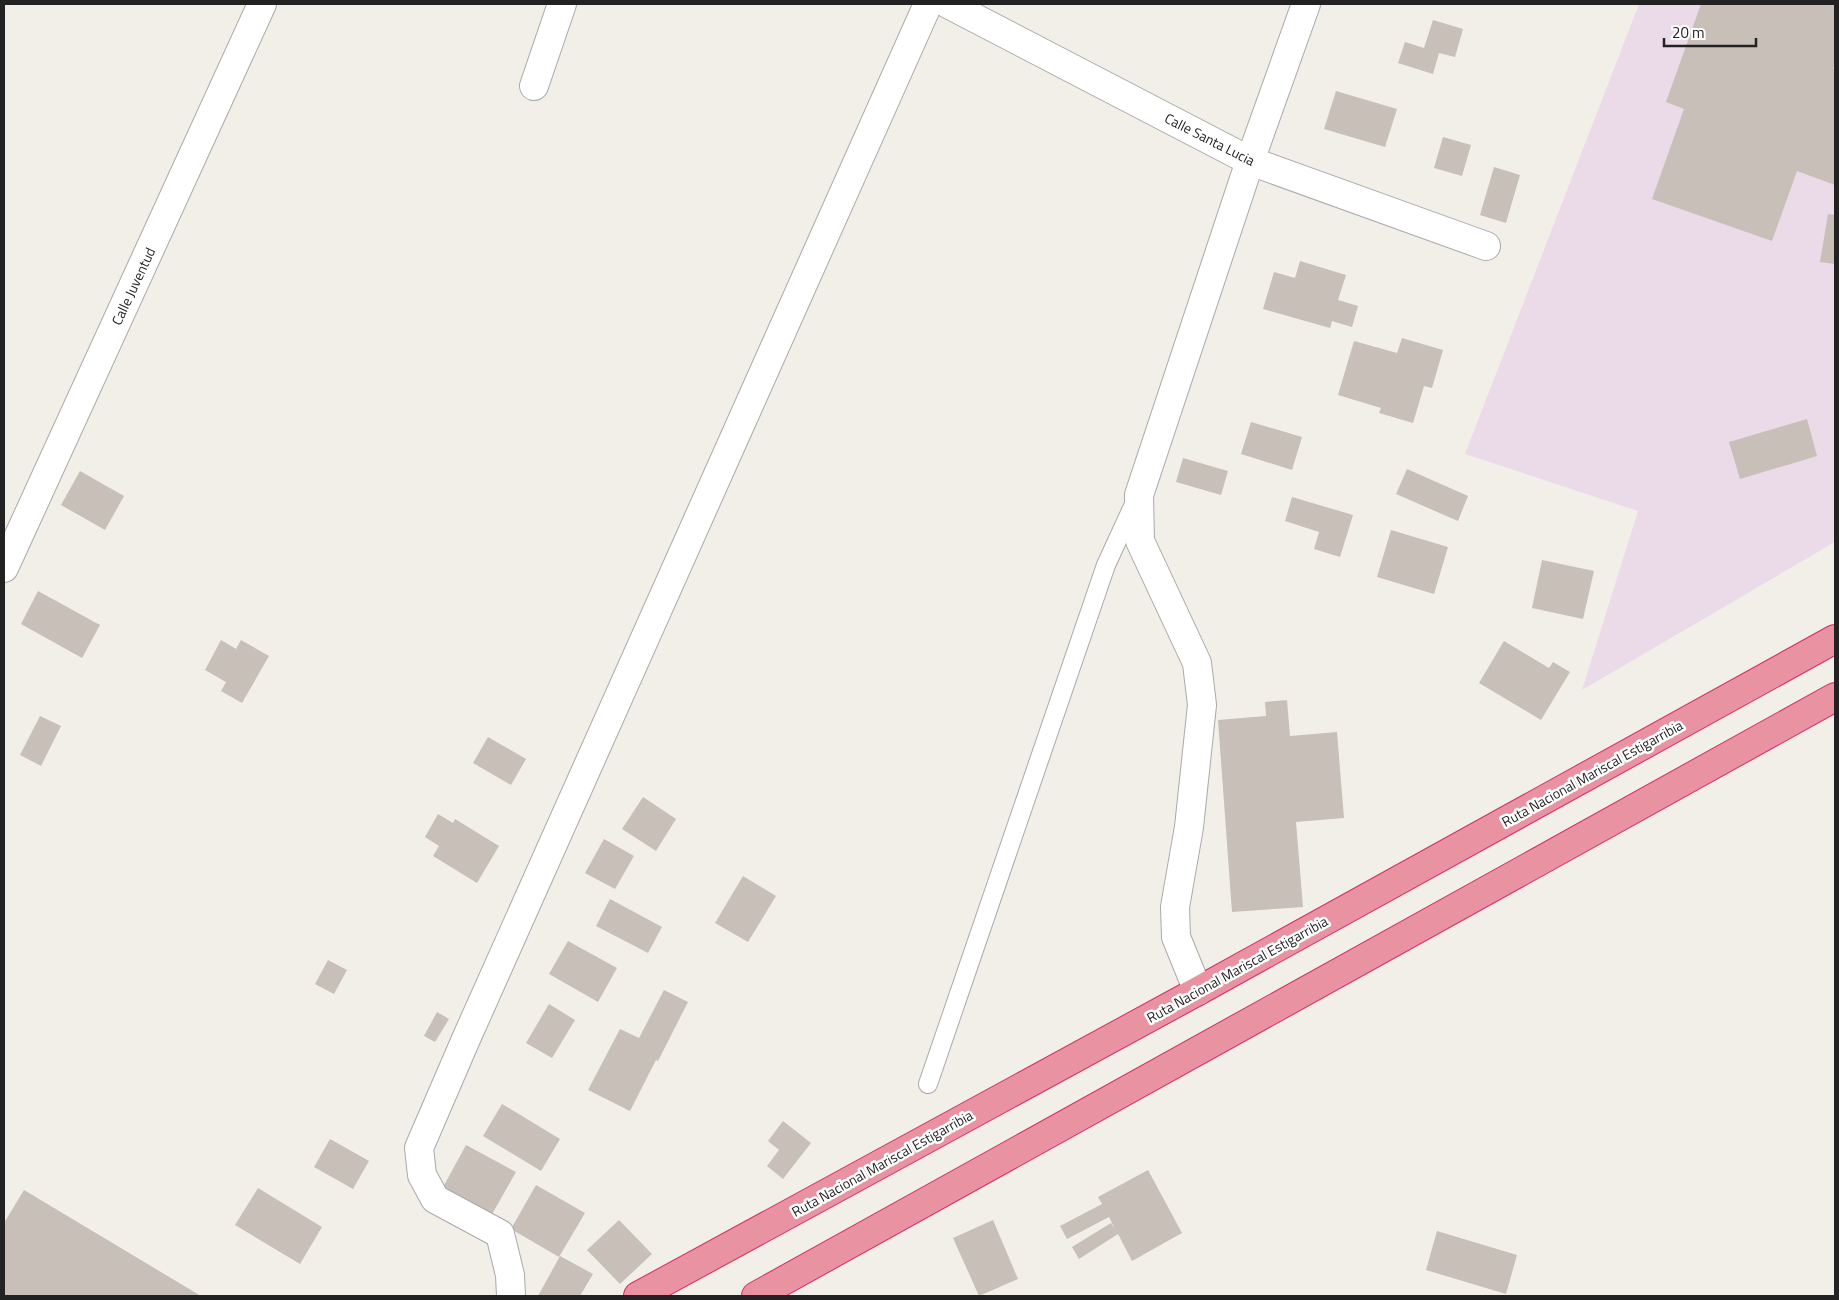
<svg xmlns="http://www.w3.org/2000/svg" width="1839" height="1300" font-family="'Titillium Web',sans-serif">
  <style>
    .industrial { fill: #ebdbe8 }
    .building { fill: #c7bfb8 }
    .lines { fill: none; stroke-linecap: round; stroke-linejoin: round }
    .lane-casing { stroke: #a9a9a9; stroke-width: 20 }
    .street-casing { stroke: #a9a9a9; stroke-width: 30 }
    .highway-casing { stroke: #dc2a67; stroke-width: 30 }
    .lane { stroke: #fff; stroke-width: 18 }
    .street { stroke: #fff; stroke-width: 28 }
    .highway { stroke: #e892a2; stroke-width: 28 }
    .labels { text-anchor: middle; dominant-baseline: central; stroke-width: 5; stroke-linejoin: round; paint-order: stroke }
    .street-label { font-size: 14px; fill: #222; stroke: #fff }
  </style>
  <rect width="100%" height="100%" fill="#f2efe9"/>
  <polygon class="industrial" points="1639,4 1835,4 1835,542 1582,690 1638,511 1465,454"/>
  <g class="building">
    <polygon points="1701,4 1835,4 1835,63 1833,69 1835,69 1835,185 1797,171 1772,241 1652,199 1684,109 1666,102"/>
    <polygon points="1433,20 1463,29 1455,57 1439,53 1433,74 1398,63 1405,42 1424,48"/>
    <polygon points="1336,91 1397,109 1385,147 1324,129"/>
    <polygon points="1443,137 1471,145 1462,176 1434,168"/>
    <polygon points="1494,167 1520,175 1506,223 1480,215"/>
    <polygon points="1828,214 1835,215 1835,264 1820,262"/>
    <polygon points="1300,261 1346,275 1338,300 1358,306 1352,327 1332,321 1330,328 1263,309 1274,272 1295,278"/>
    <polygon points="1402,338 1443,350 1432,388 1424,386 1413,423 1379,413 1381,408 1338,395 1354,341 1397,353"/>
    <polygon points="1807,419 1817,456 1740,479 1729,442"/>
    <polygon points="1251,422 1302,437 1292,470 1241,454"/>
    <polygon points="1183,458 1228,471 1221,495 1176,482"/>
    <polygon points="1407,469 1468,496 1458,521 1396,494"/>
    <polygon points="80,471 124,496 105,530 61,505"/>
    <polygon points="1292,497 1353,515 1340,557 1314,549 1319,532 1285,521"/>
    <polygon points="1391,530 1448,547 1434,594 1377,577"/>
    <polygon points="1542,560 1594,571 1583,619 1532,608"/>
    <polygon points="38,591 100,625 82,658 21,624"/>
    <polygon points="221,640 236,649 241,640 269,656 242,703 221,691 226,682 205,670"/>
    <polygon points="1504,641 1549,668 1553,662 1570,672 1541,720 1479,683"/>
    <polygon points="1287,700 1290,736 1337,732 1344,818 1296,822 1303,907 1232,912 1218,720 1266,716 1265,702"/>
    <polygon points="40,716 61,726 41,766 20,755"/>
    <polygon points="488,737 526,759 511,785 473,763"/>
    <polygon points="643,797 676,819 656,851 622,829"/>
    <polygon points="438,814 453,823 455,819 499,846 477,883 433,856 439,846 425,837"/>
    <polygon points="604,839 634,856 615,889 585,873"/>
    <polygon points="743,876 776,896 748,942 715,923"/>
    <polygon points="610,899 662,927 648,953 596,926"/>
    <polygon points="568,941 617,968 598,1002 549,974"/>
    <polygon points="328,960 347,970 334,994 315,984"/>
    <polygon points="664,990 688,1002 658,1061 656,1060 630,1111 588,1090 620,1029 639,1038"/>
    <polygon points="549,1004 575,1020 552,1058 526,1043"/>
    <polygon points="437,1012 449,1019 435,1042 424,1036"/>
    <polygon points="502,1104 560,1139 541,1171 483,1136"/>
    <polygon points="783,1121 811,1143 783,1179 767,1166 779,1150 768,1141"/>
    <polygon points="330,1139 369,1161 353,1189 314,1167"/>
    <polygon points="466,1145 516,1172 491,1216 442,1189"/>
    <polygon points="1148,1170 1182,1233 1132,1261 1118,1234 1079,1259 1072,1247 1111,1223 1115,1229 1109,1217 1067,1239 1060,1226 1102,1204 1098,1197"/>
    <polygon points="536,1185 585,1213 559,1257 511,1229"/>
    <polygon points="258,1188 322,1227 300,1264 235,1225"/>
    <polygon points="24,1190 201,1296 4,1296 4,1223"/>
    <polygon points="619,1220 652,1254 620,1284 587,1250"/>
    <polygon points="993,1220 1018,1279 979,1296 953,1238"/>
    <polygon points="1437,1231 1517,1255 1506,1294 1426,1270"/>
    <polygon points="560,1256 593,1274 580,1296 538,1296"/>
  </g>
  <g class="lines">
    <g class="lane-casing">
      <polyline id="lane" points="928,1084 1106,565 1135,502"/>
    </g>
    <g class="street-casing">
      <g id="street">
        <polyline points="948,4 1250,161 1486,246"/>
        <polyline points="534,86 562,4"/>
        <polyline points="4,568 262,4"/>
        <polyline points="1198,991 1176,937 1175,907 1189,827 1202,705 1197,663 1140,541 1139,495 1250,161 1306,4"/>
        <polyline points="511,1296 510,1275 500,1234 435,1199 422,1175 419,1148 466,1039 928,4"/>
      </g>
    </g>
    <g class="highway-casing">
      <g id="highway">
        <polyline points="638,1296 1198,991 1835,639"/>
        <polyline points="756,1296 1835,697"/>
      </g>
    </g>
    <use href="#lane" class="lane"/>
    <use href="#street" class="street"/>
    <use href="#highway" class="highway"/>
  </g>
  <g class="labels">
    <g class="street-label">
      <text transform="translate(1210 139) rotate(27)">Calle Santa Lucia</text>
      <text transform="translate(133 286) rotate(-65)">Calle Juventud</text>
      <text transform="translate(1592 773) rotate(-29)">Ruta Nacional Mariscal Estigarribia</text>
      <text transform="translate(1237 969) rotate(-29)">Ruta Nacional Mariscal Estigarribia</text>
      <text transform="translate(882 1163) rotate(-29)">Ruta Nacional Mariscal Estigarribia</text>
    </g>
  </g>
  <rect width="1839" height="1300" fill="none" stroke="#222222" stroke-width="10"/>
  <path d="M1664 38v8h92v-8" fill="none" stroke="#222222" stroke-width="2.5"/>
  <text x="1672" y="38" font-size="15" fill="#222222" stroke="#ffffff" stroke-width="4" paint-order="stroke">20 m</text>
</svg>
